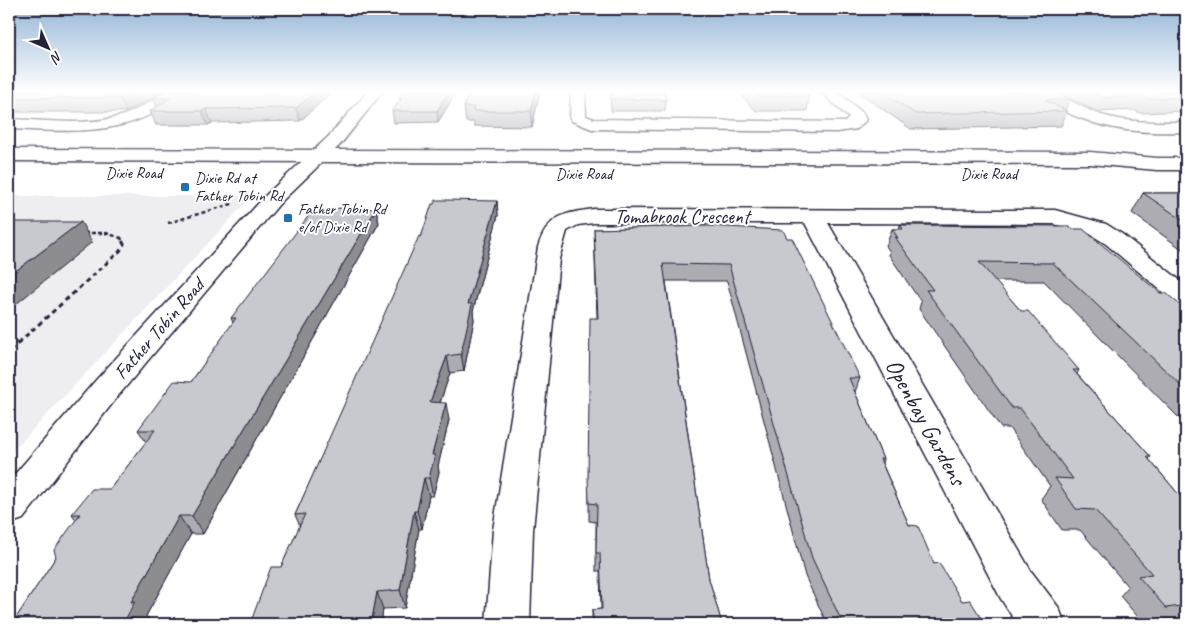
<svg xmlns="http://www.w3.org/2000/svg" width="1195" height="633" font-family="Caveat,sans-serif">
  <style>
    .built { fill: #eeeef1 }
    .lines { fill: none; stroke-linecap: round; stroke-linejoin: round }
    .minor-casing { stroke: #22223b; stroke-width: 3 }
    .major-casing { stroke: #22223b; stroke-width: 3 }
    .path-far2 { stroke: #22223b; stroke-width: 2.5; stroke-dasharray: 4 3; stroke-linecap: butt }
    .path-far1 { stroke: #22223b; stroke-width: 3; stroke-dasharray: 5 4; stroke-linecap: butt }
    .path { stroke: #22223b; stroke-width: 4; stroke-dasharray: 5.5 4.5; stroke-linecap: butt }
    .minor { fill: #fff; fill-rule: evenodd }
    .major { fill: #fff; fill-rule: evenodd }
    .wall { fill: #acacb2; stroke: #22223b }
    .shaded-wall { fill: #8c8c91; stroke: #22223b }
    .building { fill: #c8c8cf; stroke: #22223b }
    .poi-dot { fill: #1f6fb2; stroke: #fff; stroke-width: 2 }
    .labels { text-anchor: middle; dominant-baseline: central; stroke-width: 4; stroke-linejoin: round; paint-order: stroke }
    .far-street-label { font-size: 16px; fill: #22223b; stroke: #fff }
    .far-poi-label { font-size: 16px; fill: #22223b; stroke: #fff; text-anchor: start }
    .street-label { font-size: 20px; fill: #22223b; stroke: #fff }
    .near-street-label { font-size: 24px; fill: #22223b; stroke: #fff }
  </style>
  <rect width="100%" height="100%" fill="#fff"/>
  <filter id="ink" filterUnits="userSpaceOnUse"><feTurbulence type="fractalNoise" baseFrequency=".02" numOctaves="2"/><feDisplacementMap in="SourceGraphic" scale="10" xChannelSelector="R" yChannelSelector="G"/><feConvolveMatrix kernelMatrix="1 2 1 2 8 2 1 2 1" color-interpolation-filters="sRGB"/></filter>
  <g filter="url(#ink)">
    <polygon class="built" points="9,196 243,196 244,205 9,455"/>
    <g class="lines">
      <g class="minor-casing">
        <g id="minor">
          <path d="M168 91H185C181 98 171 102 164 107 117 137 62 131 9 129V119C46 120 89 127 124 115 140 109 154 99 168 91Z"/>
          <polygon points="368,91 383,91 340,145 281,202 118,396 23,519 9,524 9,481 96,380 267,194 328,137"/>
          <polygon points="571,91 585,91 586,116 594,119 845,122 849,118 820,91 836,91 863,113 866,120 857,129 837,132 592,129 572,121 570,118"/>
          <path d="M1029 91C1056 87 1079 109 1105 116 1131 123 1159 122 1186 122V132C1151 133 1116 132 1083 119 1065 113 1048 103 1031 94Z"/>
          <path d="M594 209 1055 210 1106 224 1122 234 1186 285V306L1177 304 1106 244 1090 234 1054 224 828 223 1031 571 1059 608 1065 624H1017L1001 599 805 223H594L578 225 567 231 559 259 533 530 530 624H486L493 530 538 247C548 215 564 213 594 209Z"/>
        </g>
      </g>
      <g class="major-casing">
        <polygon id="major" points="9,149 1090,152 1157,158 1186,158 1186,170 1157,170 1090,164 9,161"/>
      </g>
      <g class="path-far2">
        <polyline points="168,223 235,203"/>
        <polyline points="84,233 106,233 121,238 125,237"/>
        <polyline points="121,238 122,240"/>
      </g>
      <polyline class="path-far1" points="18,343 120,251 124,244 121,239"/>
      <polyline class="path" points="9,351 19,342"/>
      <use href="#minor" class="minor"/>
      <use href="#major" class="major"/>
    </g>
    <g class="wall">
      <polygon points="9,91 165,91 126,112 9,112"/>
      <polygon points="166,91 333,91 300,121 212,123 208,125 156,125 150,111 157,107 153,98"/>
      <polygon points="404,91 457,91 438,122 394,123 392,111 400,101 399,98 404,92"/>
      <polygon points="469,91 540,91 532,127 474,126 474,122 466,122 464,107"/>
      <polygon points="610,91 664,91 666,100 665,111 611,111"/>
      <polygon points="737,91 805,91 809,96 807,111 756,111"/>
      <polygon points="857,91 1186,91 1186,111 1140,113 1134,110 1098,112 1058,93 1070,99 1065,110 1067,111 1061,126 911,129"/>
      <polygon points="1143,193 1186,193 1186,252 1132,213"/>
      <polygon points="497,201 498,215 473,311 474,320 464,371 450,373 440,403 449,420 438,466 439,472 433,496 429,496 422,529 419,529 405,608 383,609 381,624 250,624 281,567 300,526 295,515 421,237"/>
      <polygon points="376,209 379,223 203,534 191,534 146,616 149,619 146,624 12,624 56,557 76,520 72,514 110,489 146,442 138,430 191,382 233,323 231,318"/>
      <polygon points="900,225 931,225 1160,293 1186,310 1186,425 1044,281 994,281 1021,311 1079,370 1077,374 1151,457 1149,459 1186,503 1186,624 1144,624 1120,596 1128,587 1080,530 1062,530 1041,499 1050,486 1009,428 1001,428 919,309 921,302 889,255 890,252 886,246 892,229 899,229"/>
      <polygon points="707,226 860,378 855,392 883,459 882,463 909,525 934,564 962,601 985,624 827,624 805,576 727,281 666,281 709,579 722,624 592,624 592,610 601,609 600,571 596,571 596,522 589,521 589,495 597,318 594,229"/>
    </g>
    <g class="shaded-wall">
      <polygon points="135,91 165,91 126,112 120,98"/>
      <polygon points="316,91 333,91 300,121 296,108"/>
      <polygon points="449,91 457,91 438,122 437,111"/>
      <polygon points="536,91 540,91 532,127 531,111"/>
      <polygon points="206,109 212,123 208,125 202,111"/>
      <polygon points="497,201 498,215 473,311 474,320 464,371 461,354 468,304"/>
      <polygon points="376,209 379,223 203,534 192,516"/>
      <polygon points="81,222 92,242 9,310 9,276"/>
      <polygon points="447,356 450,373 434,420 430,402"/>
      <polygon points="446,403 449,420 438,466 439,472 433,496 429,478 432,455"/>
      <polygon points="424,478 429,496 422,529 417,511"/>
      <polygon points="414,511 419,529 405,608 400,590"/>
      <polygon points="179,516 191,534 146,616 149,619 146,624 123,624 131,602"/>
      <polygon points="377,592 383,609 381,624 374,624 372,619"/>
    </g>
    <g class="building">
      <polygon points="9,91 135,91 120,98 9,98"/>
      <polygon points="166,91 316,91 296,108 206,109 202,111 150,111 170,98 153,98"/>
      <polygon points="405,91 449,91 437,111 392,111 402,98 399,98"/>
      <polygon points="469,91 536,91 531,111 473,111 474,107 464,107"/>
      <polygon points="611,91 664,91 666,100 611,99"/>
      <polygon points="753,91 805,91 809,96 758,96"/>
      <polygon points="880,91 1052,91 1070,99 1045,100 1067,111 916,114"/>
      <polygon points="1088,91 1186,91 1186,97 1147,99 1141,96 1104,98"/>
      <polygon points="1143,193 1186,193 1186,222"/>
      <polygon points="436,200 447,200 497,201 468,304 472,304 461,354 447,356 430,402 446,403 432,455 435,455 429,478 424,478 417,511 414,511 400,590 377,592 372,619 369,619 368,624 250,624 271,567 281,567 305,514 295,515 419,236 421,237 432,204 434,204"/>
      <polygon points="340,208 376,209 192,516 179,516 131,602 135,601 123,624 12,624 56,557 54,550 80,514 72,514 92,489 110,489 155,430 138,430 174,381 191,382 236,318 231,318 310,214"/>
      <polygon points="9,222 81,222 9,276"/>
      <polygon points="900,225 1067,226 1072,229 1083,229 1160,293 1166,293 1186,310 1186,390 1053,263 979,262 1021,311 1028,311 1079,370 1073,370 1151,457 1147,457 1186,503 1186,613 1181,606 1166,608 1138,576 1152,574 1095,510 1076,509 1055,478 1073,479 1020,408 1012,408 926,290 933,290 895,237 898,238 892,229 903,229"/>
      <polygon points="707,226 783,230 787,238 792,238 860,378 849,378 883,459 880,459 909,525 918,526 934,564 939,563 962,601 970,600 985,624 843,624 812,558 729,265 663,264 709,579 722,624 594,624 592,610 602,609 600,553 596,553 597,504 589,503 588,477 590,318 598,318 594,229"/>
    </g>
  </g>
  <linearGradient id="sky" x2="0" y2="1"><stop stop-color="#93b4d6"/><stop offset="0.51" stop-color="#fff"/><stop offset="1" stop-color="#fff" stop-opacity="0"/></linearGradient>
  <rect width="1195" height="179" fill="url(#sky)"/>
  <g class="poi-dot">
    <rect x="180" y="182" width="10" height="10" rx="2.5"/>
    <rect x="283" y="213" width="10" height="10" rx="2.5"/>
  </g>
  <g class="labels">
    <g class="far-street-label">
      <text x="134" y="173">Dixie Road</text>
      <text x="584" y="174">Dixie Road</text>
      <text x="989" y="174">Dixie Road</text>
    </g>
    <g class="far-poi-label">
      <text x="195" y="178">Dixie Rd at<tspan x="195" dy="18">Father Tobin Rd</tspan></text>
      <text x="298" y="209">Father Tobin Rd<tspan x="298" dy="18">e/of Dixie Rd</tspan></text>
    </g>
    <g class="street-label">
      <text x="682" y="216">Tomabrook Crescent</text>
      <text transform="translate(159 329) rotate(-49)">Father Tobin Road</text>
    </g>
    <g class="near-street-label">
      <text transform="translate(926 422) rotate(61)">Openbay Gardens</text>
    </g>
  </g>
  <rect width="1195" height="633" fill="none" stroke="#fff" stroke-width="30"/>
  <rect x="15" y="15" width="1165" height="603" fill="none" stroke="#22223b" stroke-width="2" filter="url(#ink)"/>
  <g transform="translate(48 48) rotate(135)" stroke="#ffffff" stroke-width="4" paint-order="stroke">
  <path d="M0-4L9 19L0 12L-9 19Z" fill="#22223b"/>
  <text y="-8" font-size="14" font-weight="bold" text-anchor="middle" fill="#22223b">N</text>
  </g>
</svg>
